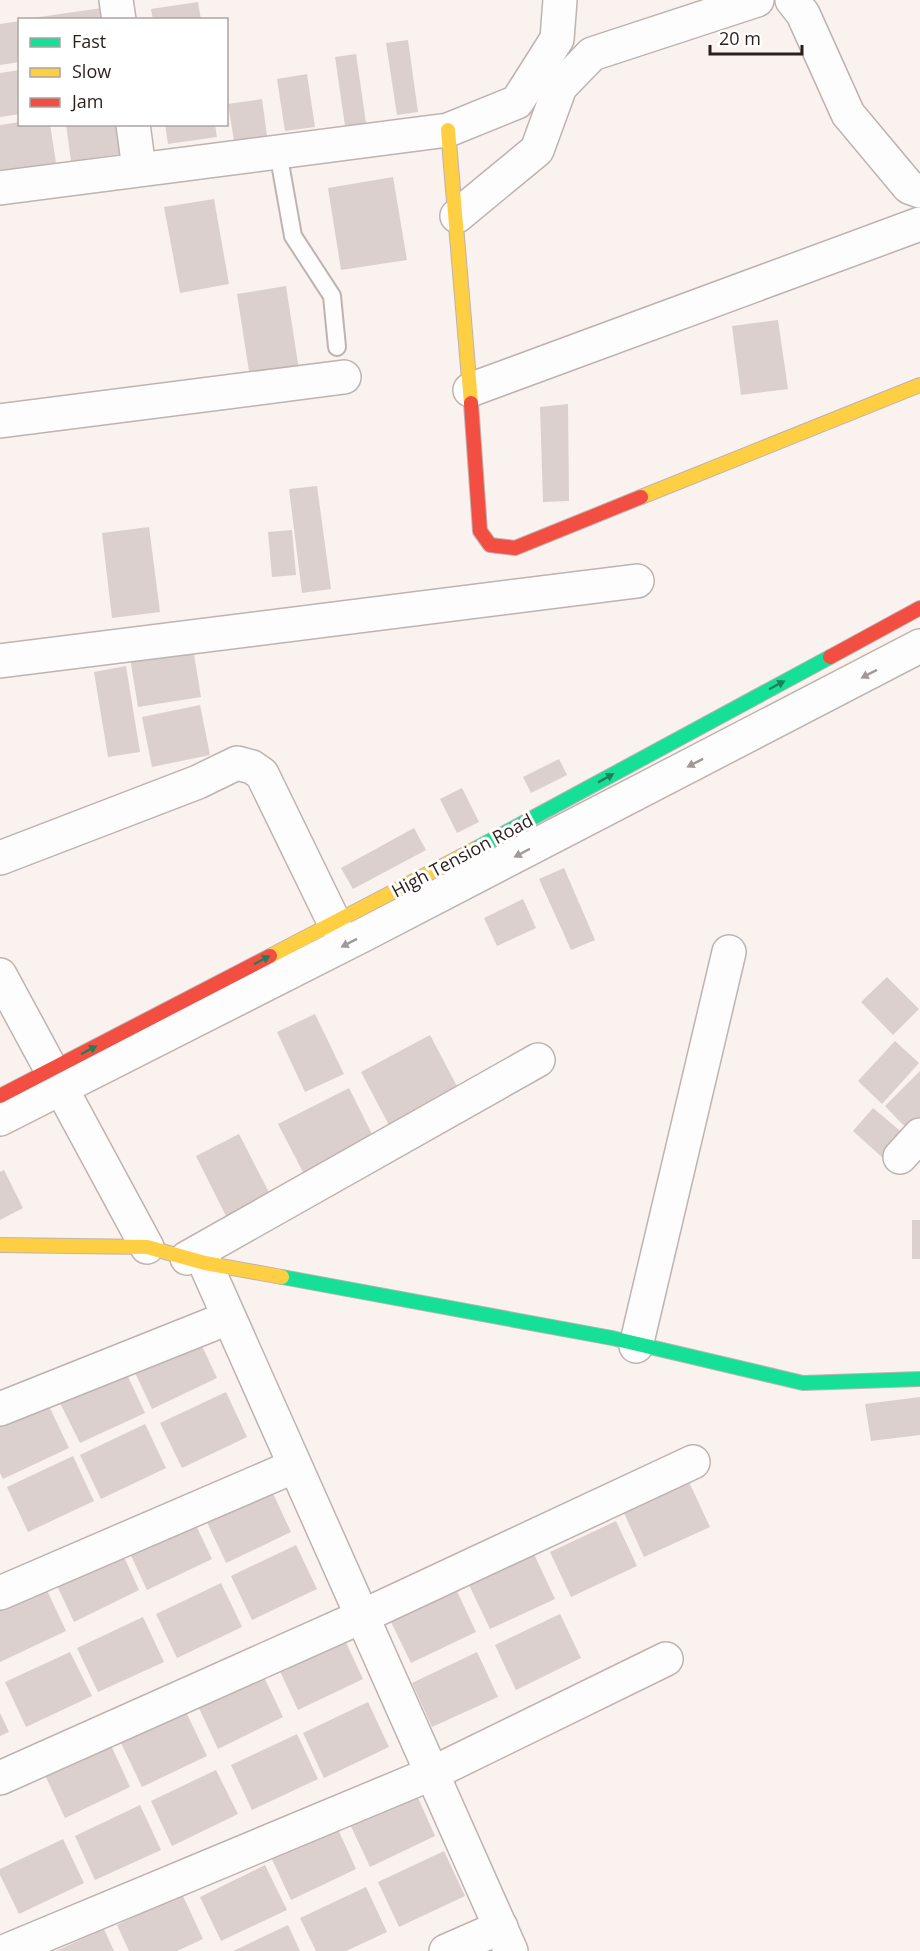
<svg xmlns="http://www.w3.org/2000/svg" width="920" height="1951" font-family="'Open Sans',sans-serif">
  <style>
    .building { fill: #dbd0cd }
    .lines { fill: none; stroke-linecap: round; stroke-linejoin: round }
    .lane-casing { stroke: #beb3b1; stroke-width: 20 }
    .street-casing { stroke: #beb3b1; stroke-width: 36 }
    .fast-casing { stroke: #beb3b1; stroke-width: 16 }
    .slow-casing { stroke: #beb3b1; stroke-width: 16 }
    .jam-casing { stroke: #beb3b1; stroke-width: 16 }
    .lane { stroke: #fefdfd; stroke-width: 16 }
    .street { stroke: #fefdfd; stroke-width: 33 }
    .fast { stroke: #16e098; stroke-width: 14 }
    .slow { stroke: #ffcf43; stroke-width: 14 }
    .jam { stroke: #f24e42; stroke-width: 14 }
    .oneway { fill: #9f9997 }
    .oneway2 { fill: #207f5a }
    .labels { text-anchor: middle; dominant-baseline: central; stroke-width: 6; stroke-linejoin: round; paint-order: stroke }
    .street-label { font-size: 18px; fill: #2b1e1b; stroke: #fff }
  </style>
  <rect width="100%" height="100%" fill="#faf2ef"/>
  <g class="building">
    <polygon points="198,2 201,20 153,20 151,9"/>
    <polygon points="102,8 104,20 32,20 32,18"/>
    <polygon points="20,21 20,62 0,65 0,24"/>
    <polygon points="408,40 418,112 397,115 386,43"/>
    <polygon points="356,54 366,123 345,126 335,57"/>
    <polygon points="20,70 20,114 0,117 0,73"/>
    <polygon points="307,74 315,127 285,131 277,79"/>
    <polygon points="262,99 267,136 234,141 228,104"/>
    <polygon points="20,122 20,124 50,124 56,163 0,172 0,125"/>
    <polygon points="66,124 123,124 127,153 71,161"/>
    <polygon points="165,124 215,124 217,137 168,144"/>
    <polygon points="393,177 407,260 341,270 328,188"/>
    <polygon points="214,199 229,284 180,293 164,207"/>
    <polygon points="286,286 299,370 250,378 237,294"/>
    <polygon points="778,320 788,389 741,395 732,326"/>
    <polygon points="568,404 569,501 543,502 540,407"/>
    <polygon points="317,486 331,589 302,593 289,489"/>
    <polygon points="149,527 160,612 112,618 102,533"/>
    <polygon points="292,530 296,575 272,577 268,532"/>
    <polygon points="193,648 201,697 138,707 130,658"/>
    <polygon points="126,666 140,752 108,757 94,672"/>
    <polygon points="200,705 210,755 152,767 142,717"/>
    <polygon points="559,759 567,775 531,793 523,777"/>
    <polygon points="462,788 479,822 457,833 440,799"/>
    <polygon points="414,828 426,850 353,889 341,868"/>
    <polygon points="564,868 595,940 571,950 539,879"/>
    <polygon points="523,899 536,928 497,946 484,918"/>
    <polygon points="887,977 919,1009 893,1035 861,1002"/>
    <polygon points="315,1014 344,1074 305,1092 277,1032"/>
    <polygon points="430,1035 460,1092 391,1129 361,1072"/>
    <polygon points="895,1041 919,1063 882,1104 858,1081"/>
    <polygon points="920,1071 920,1117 908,1130 885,1106"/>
    <polygon points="349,1088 374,1138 304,1174 278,1124"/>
    <polygon points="873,1108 905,1135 884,1159 853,1131"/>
    <polygon points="239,1134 274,1202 230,1224 196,1156"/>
    <polygon points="4,1170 23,1208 0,1220 0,1172"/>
    <rect x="912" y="1220" width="8" height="39"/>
    <polygon points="196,1333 217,1378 152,1409 131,1364"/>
    <polygon points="124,1368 145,1413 80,1443 58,1399"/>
    <polygon points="226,1392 247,1437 182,1468 160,1423"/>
    <polygon points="920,1397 920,1435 871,1441 865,1404"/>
    <polygon points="48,1404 69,1448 3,1479 0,1473 0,1426"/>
    <polygon points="145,1424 166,1468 101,1499 80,1455"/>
    <polygon points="73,1456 94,1501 28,1532 7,1487"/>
    <polygon points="689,1482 710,1527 644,1557 624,1513"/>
    <polygon points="270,1487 291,1532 226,1563 205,1518"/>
    <polygon points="191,1515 212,1559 147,1590 126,1545"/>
    <polygon points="616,1521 637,1566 571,1597 550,1552"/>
    <polygon points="296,1545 317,1589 252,1620 231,1576"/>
    <polygon points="119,1546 139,1590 74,1622 53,1577"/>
    <polygon points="534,1554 555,1599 490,1629 469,1585"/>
    <polygon points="221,1583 242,1627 177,1658 156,1614"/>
    <polygon points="45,1586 66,1631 0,1662 0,1607"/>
    <polygon points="455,1587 476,1632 411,1663 389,1618"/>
    <polygon points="560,1614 581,1658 516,1690 495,1645"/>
    <polygon points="143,1617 164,1662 98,1692 77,1648"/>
    <polygon points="342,1634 363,1679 298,1710 277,1665"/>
    <polygon points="70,1652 92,1696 26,1727 5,1682"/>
    <polygon points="477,1652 498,1697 432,1727 412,1683"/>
    <polygon points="262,1673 283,1717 218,1749 197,1704"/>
    <polygon points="368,1702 389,1747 324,1778 303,1733"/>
    <polygon points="186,1712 207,1756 142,1787 121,1743"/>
    <polygon points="0,1713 9,1732 0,1736"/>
    <polygon points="297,1734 318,1779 252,1810 231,1765"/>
    <polygon points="110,1743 130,1787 65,1818 44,1773"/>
    <polygon points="216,1770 238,1814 172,1846 151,1801"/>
    <polygon points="415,1791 435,1836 370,1867 349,1822"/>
    <polygon points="140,1805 161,1850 95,1880 75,1836"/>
    <polygon points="336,1825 356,1869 291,1900 270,1855"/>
    <polygon points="63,1839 84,1883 19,1914 0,1875 0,1869"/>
    <polygon points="444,1851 465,1896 399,1927 378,1882"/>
    <polygon points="265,1865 287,1910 221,1941 200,1897"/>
    <polygon points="366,1887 387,1932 346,1951 316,1951 300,1918"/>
    <polygon points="182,1894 203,1939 177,1951 129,1951 117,1925"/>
    <polygon points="288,1925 300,1951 233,1951"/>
    <polygon points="104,1929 114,1951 56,1951"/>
  </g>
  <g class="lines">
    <g class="lane-casing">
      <polyline id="lane" points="278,152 293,236 332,296 337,347"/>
    </g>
    <g class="street-casing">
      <g id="street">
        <polyline points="116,0 119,20"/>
        <polyline points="792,0 803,14 848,114 909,187 920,191"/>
        <polyline points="133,124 139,169"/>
        <polyline points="0,188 448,130 517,102 557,39 560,0"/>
        <polyline points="457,216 537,150 560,87 592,54 757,0"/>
        <polyline points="470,390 920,224"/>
        <polyline points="0,421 344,377"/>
        <polyline points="0,661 637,581"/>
        <polyline points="0,858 198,782 237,763 252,767 262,774 334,922"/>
        <polyline points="0,975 147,1247"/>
        <polyline points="0,1119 363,935 920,646"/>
        <polyline points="900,1157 920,1135"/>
        <polyline points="187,1258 538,1060"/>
        <polyline points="205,1263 511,1951"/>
        <polyline points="636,1346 729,952"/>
        <polyline points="0,1409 228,1318"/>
        <polyline points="0,1593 295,1466"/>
        <polyline points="0,1778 363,1616 693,1462"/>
        <polyline points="6,1951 433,1773 666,1659"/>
        <polyline points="446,1951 501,1927"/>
      </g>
    </g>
    <g class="fast-casing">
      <g id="fast">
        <polyline points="475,849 830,657"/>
        <polyline points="282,1277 612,1338 803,1383 920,1379"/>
      </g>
    </g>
    <g class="slow-casing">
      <g id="slow">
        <polyline points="448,130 471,403"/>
        <polyline points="641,497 920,385"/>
        <polyline points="270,956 475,849"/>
        <polyline points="0,1245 147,1247 205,1263 282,1277"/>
      </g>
    </g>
    <g class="jam-casing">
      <g id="jam">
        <polyline points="471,403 480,531 490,545 515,548 641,497"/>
        <polyline points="830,657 920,608"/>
        <polyline points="0,1096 270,956"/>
      </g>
    </g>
    <use href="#lane" class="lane"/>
    <use href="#street" class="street"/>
    <use href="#fast" class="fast"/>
    <use href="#slow" class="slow"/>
    <use href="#jam" class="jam"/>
  </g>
  <defs><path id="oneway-solid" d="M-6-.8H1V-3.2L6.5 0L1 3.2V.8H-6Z" transform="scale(1.5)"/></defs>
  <g class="oneway">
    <use href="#oneway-solid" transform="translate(869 674) rotate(153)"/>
    <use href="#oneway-solid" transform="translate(695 763) rotate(153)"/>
    <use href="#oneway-solid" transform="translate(522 853) rotate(152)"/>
    <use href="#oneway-solid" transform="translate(349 943) rotate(153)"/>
  </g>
  <g class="oneway2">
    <use href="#oneway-solid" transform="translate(777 685) rotate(-28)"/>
    <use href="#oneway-solid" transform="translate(606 778) rotate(-29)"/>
    <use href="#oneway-solid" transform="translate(262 960) rotate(-28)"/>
    <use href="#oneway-solid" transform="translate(89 1050) rotate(-28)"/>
  </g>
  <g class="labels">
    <g class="street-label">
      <text transform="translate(462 855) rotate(-28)">High Tension Road</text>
    </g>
  </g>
  <rect x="18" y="18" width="210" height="108" fill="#ffffff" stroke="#aaa5a4" stroke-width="1.5"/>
  <rect x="30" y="38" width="30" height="9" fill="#16e098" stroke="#aaa5a4" stroke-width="1.5"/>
  <text x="72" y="48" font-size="18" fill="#2b1e1b">Fast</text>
  <rect x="30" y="68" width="30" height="9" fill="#ffcf43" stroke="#aaa5a4" stroke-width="1.5"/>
  <text x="72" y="78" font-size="18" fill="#2b1e1b">Slow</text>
  <rect x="30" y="98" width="30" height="9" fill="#f24e42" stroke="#aaa5a4" stroke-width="1.5"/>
  <text x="72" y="108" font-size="18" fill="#2b1e1b">Jam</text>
  <path d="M710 45v9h92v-9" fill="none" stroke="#2b1e1b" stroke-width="3"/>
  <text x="719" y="45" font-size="18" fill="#2b1e1b" stroke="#ffffff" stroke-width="4.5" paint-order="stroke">20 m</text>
</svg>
